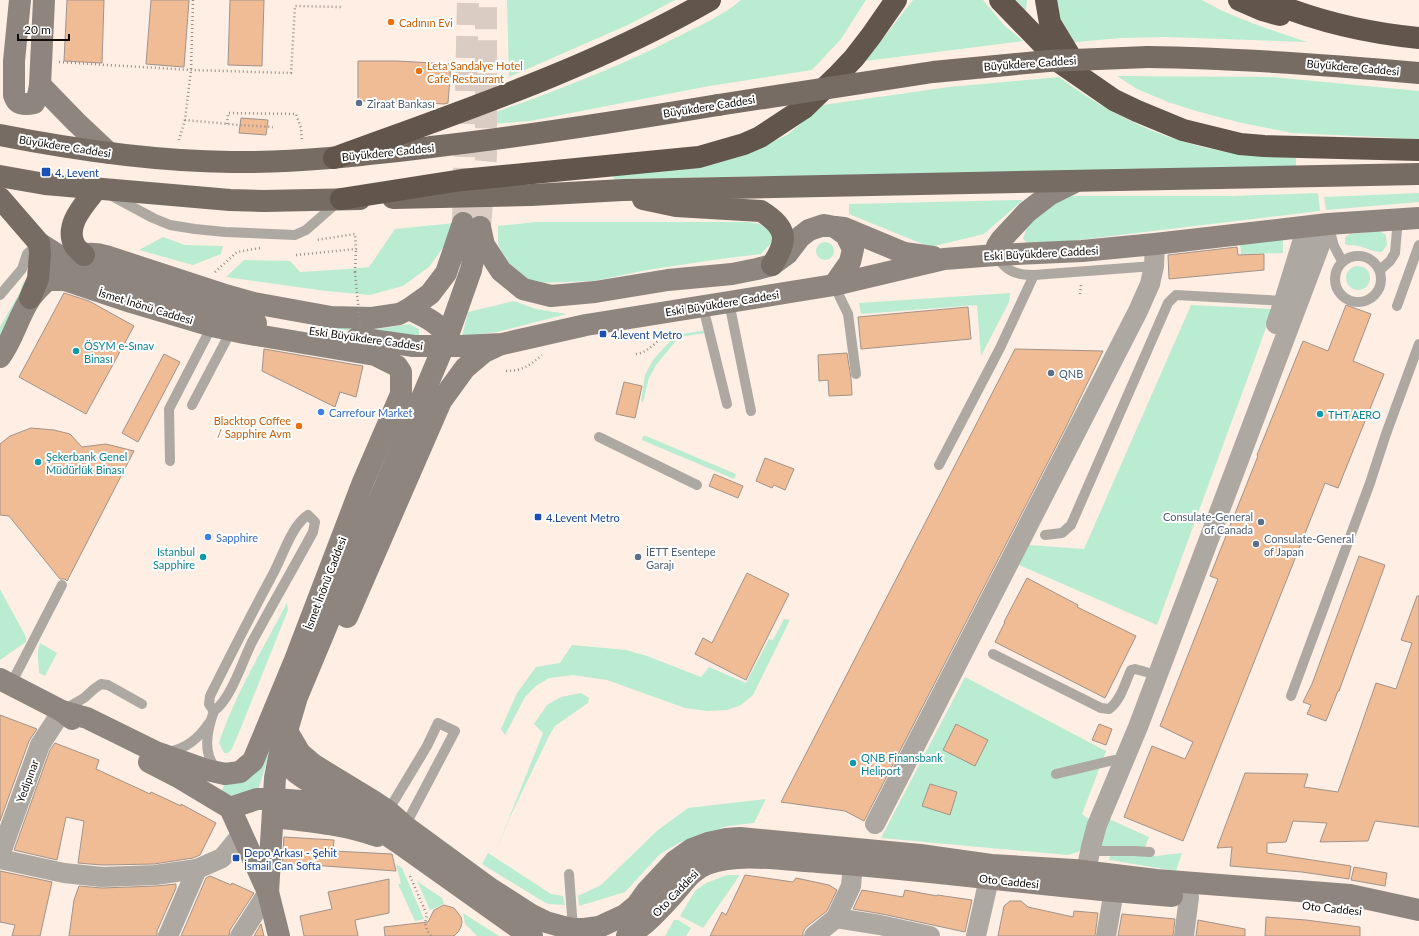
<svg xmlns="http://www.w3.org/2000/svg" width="1419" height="936" font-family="Lato,sans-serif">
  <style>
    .green { fill: #baecd1 }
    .building { fill: #f0bc95; stroke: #a19389 }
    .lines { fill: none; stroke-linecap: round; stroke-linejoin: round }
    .secondary-tunnel { stroke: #daccc2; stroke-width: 22; stroke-dasharray: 22 11; stroke-linecap: butt }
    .path { stroke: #988d85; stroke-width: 2.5; stroke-dasharray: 1 3; stroke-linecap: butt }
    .lane { stroke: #aea8a3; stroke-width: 10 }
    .street { stroke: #aea8a3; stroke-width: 20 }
    .secondary { stroke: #8e857e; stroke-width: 22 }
    .primary { stroke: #766c63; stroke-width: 22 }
    .highway { stroke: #62564c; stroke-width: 22 }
    .path-bridge { stroke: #988d85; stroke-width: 2.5; stroke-dasharray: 1 3; stroke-linecap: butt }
    .secondary-bridge { stroke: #8e857e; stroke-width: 22 }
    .primary-bridge { stroke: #766c63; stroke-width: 22 }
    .food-dot { fill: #e8710a; stroke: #fff; stroke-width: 1.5 }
    .service-dot { fill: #5c6f8a; stroke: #fff; stroke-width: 1.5 }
    .transit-dot { fill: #1a4fb4; stroke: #fff; stroke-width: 1.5 }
    .culture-dot { fill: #0f9aa8; stroke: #fff; stroke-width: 1.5 }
    .shop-dot { fill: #3f7fe0; stroke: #fff; stroke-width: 1.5 }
    .labels { text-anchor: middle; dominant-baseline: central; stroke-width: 4; stroke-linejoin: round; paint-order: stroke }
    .food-label { font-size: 11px; fill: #c56008; stroke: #fff; text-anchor: start }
    .street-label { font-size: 11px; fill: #110c08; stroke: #fff }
    .service-label { font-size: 11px; fill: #4e5e75; stroke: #fff; text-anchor: start }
    .transit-label { font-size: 11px; fill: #164399; stroke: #fff; text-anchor: start }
    .culture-label { font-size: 11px; fill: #0d838f; stroke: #fff; text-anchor: start }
    .shop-label { font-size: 11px; fill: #366cbe; stroke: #fff; text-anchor: start }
  </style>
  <rect width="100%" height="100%" fill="#feeee3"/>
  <g class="green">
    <polygon points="507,0 675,0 630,24 509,77"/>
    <path d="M741 0H866L841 39 812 70 709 86 530 121 477 125 476 119C545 95 613 70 677 37 699 26 722 16 741 0Z"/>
    <polygon points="913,0 983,0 1005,26 1023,41 865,61"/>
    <polygon points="1016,0 1027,0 1026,11"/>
    <path d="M1054 0H1202C1235 19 1272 30 1307 42L1167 37 1120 38 1067 43Z"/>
    <polygon points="1117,76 1272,77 1419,91 1419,139 1292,133 1242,123 1196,111 1168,102 1137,89"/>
    <path d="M1059 77C1107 113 1163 141 1223 151 1247 155 1271 157 1296 158V167L614 179 613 174 749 153 787 135 823 105 949 87Z"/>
    <polygon points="1318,193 1320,211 1036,245 1027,243 1023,239 1026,230 1037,215 1061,196 1233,196"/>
    <polygon points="1419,193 1419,202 1326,210 1324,197"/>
    <polygon points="1023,200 984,234 930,247 849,214 849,204"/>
    <polygon points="535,222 747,222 760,224 772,233 772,242 761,254 720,259 647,270 594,281 535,283 522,278 507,264 498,244 498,226"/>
    <polygon points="455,223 447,242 429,267 403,286 370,295 326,291 226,277 244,260 290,261 300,272 348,269 369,267 395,229"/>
    <path d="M1379 231 1386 235 1387 245 1382 252C1373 252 1367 248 1358 246 1353 245 1349 246 1345 244V237L1350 234Z"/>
    <polygon points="1283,234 1283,253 1241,254 1240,241"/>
    <polygon points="163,237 185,245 223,246 221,254 193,265 139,250"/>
    <circle cx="825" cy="251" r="9"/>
    <circle cx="1358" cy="278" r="12"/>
    <polygon points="23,282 26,282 0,337 0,327 20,292"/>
    <polygon points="1010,293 1009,302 981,356 977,305 861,314 859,303"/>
    <polygon points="514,301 536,309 567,314 497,332 462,336 468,312"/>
    <polygon points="1191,305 1273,309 1157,625 1019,565 1029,545 1084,549"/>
    <polygon points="322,324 378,329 409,324 419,329 419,337 322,328"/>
    <polygon points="706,330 706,333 679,337 656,365 649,378 643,402 641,402 645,375 653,360 663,349 676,335"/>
    <polygon points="643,436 646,436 736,474 734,479 642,440"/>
    <polygon points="0,589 26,637 26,642 0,660"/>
    <path d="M287 603 288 610 242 725 232 749 228 753H224L219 743C235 694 263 649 287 603Z"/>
    <polygon points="784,619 790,620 753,695 741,705 727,710 707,711 685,708 607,680 573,675 549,678 536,686 525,697 505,735 501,729 517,693 536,667 560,663 572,645 626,650 647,656 701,677 709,667 746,683 769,639 773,640"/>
    <path d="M40 643 57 653 45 676 39 673C39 663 36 653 40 643Z"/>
    <polygon points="965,677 1106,751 1082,814 1093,822 1084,846 1078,852 1068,855 881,838"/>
    <polygon points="581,693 589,698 588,703 555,726 549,736 510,817 495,853 543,733 534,724 547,705 561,697"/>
    <polygon points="272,744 257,794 254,798 220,796 225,782"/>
    <polygon points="766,799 754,823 728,826 699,835 679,843 660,854 625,892 579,906 578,896 601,885 658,830 688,808"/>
    <polygon points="1109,819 1149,837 1144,850 1102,848 1099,844"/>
    <polygon points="488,853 551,894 563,896 565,905 549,904 544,902 482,864"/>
    <polygon points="1111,853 1156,856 1182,853 1176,871 1109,860"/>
    <polygon points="396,864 402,868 424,919 415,921 398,884 401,884"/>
    <polygon points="727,875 740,875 703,928 680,916 695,891 706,883"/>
    <polygon points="417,881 442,898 444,904 430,910"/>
    <polygon points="463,913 499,936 477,936 465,924"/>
    <polygon points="674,920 678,920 691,928 686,936 665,936"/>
  </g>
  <g class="building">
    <polygon points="67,0 104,0 102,63 64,61"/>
    <polygon points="151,0 189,0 184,67 146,64"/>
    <polygon points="230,0 264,0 262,66 228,65"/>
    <polygon points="358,61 397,61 451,64 448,103 444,104 395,101 358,101"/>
    <polygon points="241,118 268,120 266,135 239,133"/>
    <polygon points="1237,247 1238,255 1264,254 1264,270 1169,279 1168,255"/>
    <polygon points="64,293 89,301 134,326 86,414 19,377"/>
    <polygon points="1346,305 1371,314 1353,361 1384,374 1338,488 1325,483 1183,841 1124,817 1152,746 1185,759 1193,742 1160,726 1218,579 1210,576 1258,456 1257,455 1303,341 1328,351"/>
    <polygon points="968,307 971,339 861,349 858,317"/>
    <polygon points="264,349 363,366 356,397 340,392 335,407 262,371"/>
    <polygon points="1015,349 1103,351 1066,427 864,821 845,811 781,802"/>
    <polygon points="847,353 851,378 852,395 829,396 828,380 819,381 818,355"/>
    <polygon points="164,354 180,362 138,442 122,433"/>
    <polygon points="624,382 642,386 635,418 616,414"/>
    <polygon points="31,428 54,430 70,434 82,447 106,444 134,451 67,581 65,579 60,579 9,516 0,515 0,444 10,436"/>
    <polygon points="765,458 794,469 785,490 774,485 772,488 756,481"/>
    <polygon points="714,474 743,486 738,498 709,486"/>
    <polygon points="1359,556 1385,565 1339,691 1338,691 1326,721 1307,714 1311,705 1303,702 1312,684"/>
    <polygon points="747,573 789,594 746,680 695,654 703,638 712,643"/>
    <polygon points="1027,578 1078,605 1077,607 1136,636 1105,698 995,642 1005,622 1004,622"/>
    <polygon points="1417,596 1419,596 1419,827 1375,821 1368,841 1320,842 1327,823 1293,821 1286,842 1267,843 1267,853 1351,866 1349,879 1302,872 1230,866 1232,847 1217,848 1245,773 1308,774 1304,787 1338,792 1376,683 1396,689 1412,643 1401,640"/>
    <polygon points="0,715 37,729 29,741 0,821"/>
    <polygon points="956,724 988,740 975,766 943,750"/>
    <polygon points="1099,724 1112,729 1106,745 1092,740"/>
    <polygon points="55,743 99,760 96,769 150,794 151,792 181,806 181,804 216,823 200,855 193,858 154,864 102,865 78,863 84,821 66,817 57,860 14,850 50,750"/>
    <polygon points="930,784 957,792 950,815 922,806"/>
    <polygon points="284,837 334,840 333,851 392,854 396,871 282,863"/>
    <polygon points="1354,867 1387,873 1385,886 1351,880"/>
    <polygon points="0,871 52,882 40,936 12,936 15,925 0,922"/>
    <polygon points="745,875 793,882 796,878 829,885 837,890 827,911 806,927 803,932 803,936 710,936 722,912 726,915"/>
    <polygon points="210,876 231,885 232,883 254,893 230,930 229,936 181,936 206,878"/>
    <polygon points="389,879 389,913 355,920 358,936 304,936 300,916 332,909 328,892"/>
    <polygon points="176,884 176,888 157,931 157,936 69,936 74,900 79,886 102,888 156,886"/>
    <polygon points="862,890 903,897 905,890 937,896 937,895 972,900 965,932 882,914 853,909"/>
    <polygon points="1010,901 1021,901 1028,907 1073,917 1074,911 1098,913 1095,936 998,936 1004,906"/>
    <polygon points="444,905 454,908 461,917 462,922 461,927 458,932 454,936 385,936 384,927 428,922 434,910"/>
    <polygon points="1122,914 1175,919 1173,936 1118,936"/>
    <polygon points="1266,917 1306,920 1360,927 1360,936 1265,936"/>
    <polygon points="1198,920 1245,929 1245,936 1196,936"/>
    <polygon points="261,924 264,936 254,936"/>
  </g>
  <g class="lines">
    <g class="secondary-tunnel">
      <polyline points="463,223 468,0"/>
      <polyline points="480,227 486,156 486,0"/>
    </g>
    <g class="path">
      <polyline points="193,0 191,70 185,120 240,125 273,127"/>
      <polyline points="59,62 191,70 291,73 295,6 341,7"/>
      <polyline points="227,124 228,113 296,114 301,128 302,141"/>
      <polyline points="179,140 185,120"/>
      <polyline points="296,255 356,249 355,234 316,240"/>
      <polyline points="215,272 237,252 260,248"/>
      <polyline points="355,272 356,249"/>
      <polyline points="1080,294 1081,285"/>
      <path d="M636 354C649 353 659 337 672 332"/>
      <path d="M506 371C523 371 530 365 542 355"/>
      <polyline points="410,876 427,915 425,923 427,930 431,936"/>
    </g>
    <g class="lane">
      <polyline points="112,196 153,218 170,225 195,229 225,232 295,235 306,230 338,202"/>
      <polyline points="1329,228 1334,246 1342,261"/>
      <path d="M996 255C1006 271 1015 275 1034 275L1154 266"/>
      <circle cx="1358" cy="279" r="23"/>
      <polyline points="1380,270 1390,261 1395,253 1398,218"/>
      <polyline points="834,285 848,314 856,374"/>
      <polyline points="0,295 22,269 27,254 39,243"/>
      <polyline points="729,302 751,411"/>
      <polyline points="1397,306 1419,245"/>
      <polyline points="703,307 727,404"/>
      <polyline points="192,405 231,331"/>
      <polyline points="599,437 697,485"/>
      <polyline points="170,461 169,409 212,326"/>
      <polyline points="939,465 1000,348 1034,275"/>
      <path d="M308 515 315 522 313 532C293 569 272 605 252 642 242 662 231 699 214 711L209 704 210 696C231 654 252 613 274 572 283 555 292 525 308 515Z"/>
      <polyline points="1045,535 1062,533 1071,525 1168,303 1176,295 1284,301"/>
      <path d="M993 654 1101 708 1109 709C1121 700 1125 683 1131 670L1135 669 1146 672"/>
      <polyline points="11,684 62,585"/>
      <polyline points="1291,696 1370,483 1386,434 1419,344"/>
      <polyline points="63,710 84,698 94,689 101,684 108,685 142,704"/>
      <path d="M214 711C207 730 201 755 218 770"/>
      <path d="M168 752C187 748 198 739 209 723"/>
      <polyline points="1056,774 1114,760"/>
      <polyline points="388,811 427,746 438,723 455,731 405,826"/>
      <polyline points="1090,851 1133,851 1150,852"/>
      <polyline points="569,874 573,929"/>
    </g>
    <g class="street">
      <polyline points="1276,324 1284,301 1307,226"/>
      <polyline points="875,824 1138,311 1150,284 1154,266 1155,244"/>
      <polyline points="0,855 40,745 62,711"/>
      <polyline points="0,859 64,873 102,877 155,875 197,869 222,858 241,835"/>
      <polyline points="1086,871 1091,847 1097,825 1138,727 1328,224"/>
      <polyline points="836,918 880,925 930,936"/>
      <polyline points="168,936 197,869"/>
      <polyline points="240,936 268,892"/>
      <polyline points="814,936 836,918 851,886 853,864"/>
      <polyline points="976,936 989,879"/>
      <polyline points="1106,936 1114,891"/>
      <polyline points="1184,936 1189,897"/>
    </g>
    <g class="secondary">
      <path d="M20 0 14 61V95C17 105 25 105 34 103L38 96 40 85 44 0"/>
      <polyline points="40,85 76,122 109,153"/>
      <polyline points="480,227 484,245 501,271 523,289 551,296 595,292 668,280 732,274 757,269 772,265 787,254 800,237 809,230 824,225 835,227 846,235 853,249 850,262 834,285"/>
      <polyline points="835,227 844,228 904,253 933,257"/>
      <polyline points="39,243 77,267 256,323"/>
      <polyline points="996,255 997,246 1001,240 1027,212 1049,195 1075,182"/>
      <polyline points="48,280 65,280 131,302 212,326 244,333 375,355 397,366 401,372 401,394 363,482 295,660 253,761 240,772 225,774 207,770 156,752 87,718 62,711"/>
      <path d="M409 309C423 316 441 323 447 338"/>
      <polyline points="357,338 414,346"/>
      <polyline points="461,346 502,344 586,325 834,285 944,259 996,255 1082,251 1155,244 1328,224 1419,218"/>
      <path d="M0 357C13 340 18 317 30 299 37 288 69 259 82 255 92 252 102 255 112 258L222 294 254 303 331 317 372 318 399 314 409 309 430 294 446 273 463 223"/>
      <polyline points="347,617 441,401 465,368 484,352 499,345"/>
      <polyline points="0,679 62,711 72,719"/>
      <polyline points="287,731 300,753 314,765 373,801 388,811 405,826 491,889 530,914 546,922 564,927 573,929 584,929 599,927 625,915 637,905 647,891 675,861 692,849 708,843 726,839 740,838 920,855 991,865 1074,870 1156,880 1350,895 1419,910"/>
      <path d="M287 742V764C303 782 325 789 347 799"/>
      <polyline points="149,762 180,778 230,808 268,892 279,936"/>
      <polyline points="230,808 257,799 274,799 302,801 351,811 399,843 527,934 532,936"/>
      <path d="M273 817C308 821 344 824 377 836"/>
      <polyline points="268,892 275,778 281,747 287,731 297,697 447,338 471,270 480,227"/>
      <path d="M627 936C645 926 658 911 672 896 683 884 691 870 707 864 740 852 783 860 818 862 936 870 1054 888 1172 896"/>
    </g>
    <g class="primary">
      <path d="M1148 57C1238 58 1329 65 1419 73"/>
      <path d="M0 135C76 150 154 161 231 162 298 163 364 155 431 147 527 136 622 121 718 105"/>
      <polyline points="0,176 45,184 230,200 264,201 360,199"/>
      <polyline points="0,198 39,243 40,253 38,279 30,298"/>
      <polyline points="393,198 531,195 623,190 1419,174"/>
      <path d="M643 199 676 206 761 211C787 227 789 240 772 265"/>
      <path d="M84 255C81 252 77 249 75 246 63 225 86 203 97 188"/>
    </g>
    <g class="highway">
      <polyline points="1000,0 1062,64 1114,100 1137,111 1183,130 1240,144 1264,146 1419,150"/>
      <polyline points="1046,0 1050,23 1070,56 1078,65"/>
      <polyline points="1239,0 1262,10 1280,15"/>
      <path d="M1266 0C1315 21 1366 33 1419 38"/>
      <path d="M334 158C462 111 592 68 710 0"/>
      <polyline points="341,199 462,180 699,157 744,144 760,137 804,108 837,76 854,58 871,36 896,0"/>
    </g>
    <polyline class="path-bridge" points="355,272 361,334"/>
    <polyline class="secondary-bridge" points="414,346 461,346"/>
    <polyline class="primary-bridge" points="718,105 933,72 1048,61 1148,57"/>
  </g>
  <g class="food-dot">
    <circle cx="391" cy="22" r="4"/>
    <circle cx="419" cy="71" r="4"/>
    <circle cx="299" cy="426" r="4"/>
  </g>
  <g class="service-dot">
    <circle cx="359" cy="103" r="4"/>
    <circle cx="1051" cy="373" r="4"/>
    <circle cx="1261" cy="522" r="4"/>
    <circle cx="1256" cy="544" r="4"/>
    <circle cx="638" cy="557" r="4"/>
  </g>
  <g class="transit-dot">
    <rect x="41" y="167" width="10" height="10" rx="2"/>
    <rect x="599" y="330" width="8" height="8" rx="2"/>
    <rect x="534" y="513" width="8" height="8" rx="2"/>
    <rect x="232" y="854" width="8" height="8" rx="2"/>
  </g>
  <g class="culture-dot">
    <circle cx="76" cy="351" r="4"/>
    <circle cx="1320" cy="414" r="4"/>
    <circle cx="38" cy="462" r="4"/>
    <circle cx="203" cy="557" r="4"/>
    <circle cx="853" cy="763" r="4"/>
  </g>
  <g class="shop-dot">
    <circle cx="321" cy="412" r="4"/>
    <circle cx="208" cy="537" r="4"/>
  </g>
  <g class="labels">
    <g class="food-label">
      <text x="399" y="22">Cadının Evi</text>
      <text x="427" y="65">Leta Sandalye Hotel<tspan x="427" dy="13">Cafe Restaurant</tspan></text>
      <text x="291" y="420" text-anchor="end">Blacktop Coffee<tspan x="291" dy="13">/ Sapphire Avm</tspan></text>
    </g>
    <g class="street-label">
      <text transform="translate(1030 63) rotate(-4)">Büyükdere Caddesi</text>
      <text transform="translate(1353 67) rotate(5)">Büyükdere Caddesi</text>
      <text transform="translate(709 106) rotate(-9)">Büyükdere Caddesi</text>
      <text transform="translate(65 146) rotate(9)">Büyükdere Caddesi</text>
      <text transform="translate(388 152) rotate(-6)">Büyükdere Caddesi</text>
      <text transform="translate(1041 253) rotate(-3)">Eski Büyükdere Caddesi</text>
      <text transform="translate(722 303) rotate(-9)">Eski Büyükdere Caddesi</text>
      <text transform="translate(146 306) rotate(17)">İsmet İnönü Caddesi</text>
      <text transform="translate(366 338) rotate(8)">Eski Büyükdere Caddesi</text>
      <text transform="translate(325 583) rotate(-69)">İsmet İnönü Caddesi</text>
      <text transform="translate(27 781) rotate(-70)">Yedipınar</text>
      <text transform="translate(1009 881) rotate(6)">Oto Caddesi</text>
      <text transform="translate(675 893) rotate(-46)">Oto Caddesi</text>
      <text transform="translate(1332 908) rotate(6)">Oto Caddesi</text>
    </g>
    <g class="service-label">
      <text x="367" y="103">Ziraat Bankası</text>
      <text x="1059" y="373">QNB</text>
      <text x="1253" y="516" text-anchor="end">Consulate-General<tspan x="1253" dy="13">of Canada</tspan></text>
      <text x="1264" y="538">Consulate-General<tspan x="1264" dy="13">of Japan</tspan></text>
      <text x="646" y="551">İETT Esentepe<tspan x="646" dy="13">Garajı</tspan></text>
    </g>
    <g class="transit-label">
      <text x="55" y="172">4. Levent</text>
      <text x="611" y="334">4.levent Metro</text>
      <text x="546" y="517">4.Levent Metro</text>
      <text x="244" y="852">Depo Arkası - Şehit<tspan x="244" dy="13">İsmail Can Softa</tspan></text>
    </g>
    <g class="culture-label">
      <text x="84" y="345">ÖSYM e-Sınav<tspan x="84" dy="13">Binası</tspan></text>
      <text x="1328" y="414">THT AERO</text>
      <text x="46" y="456">Şekerbank Genel<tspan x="46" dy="13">Müdürlük Binası</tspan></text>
      <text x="195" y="551" text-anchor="end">Istanbul<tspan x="195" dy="13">Sapphire</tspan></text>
      <text x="861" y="757">QNB Finansbank<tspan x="861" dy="13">Heliport</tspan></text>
    </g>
    <g class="shop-label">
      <text x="329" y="412">Carrefour Market</text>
      <text x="216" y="537">Sapphire</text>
    </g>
  </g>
  <path d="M18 34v6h51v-6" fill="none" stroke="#110c08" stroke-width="2"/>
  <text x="24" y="34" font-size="12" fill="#110c08" stroke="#ffffff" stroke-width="3" paint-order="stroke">20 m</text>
</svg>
